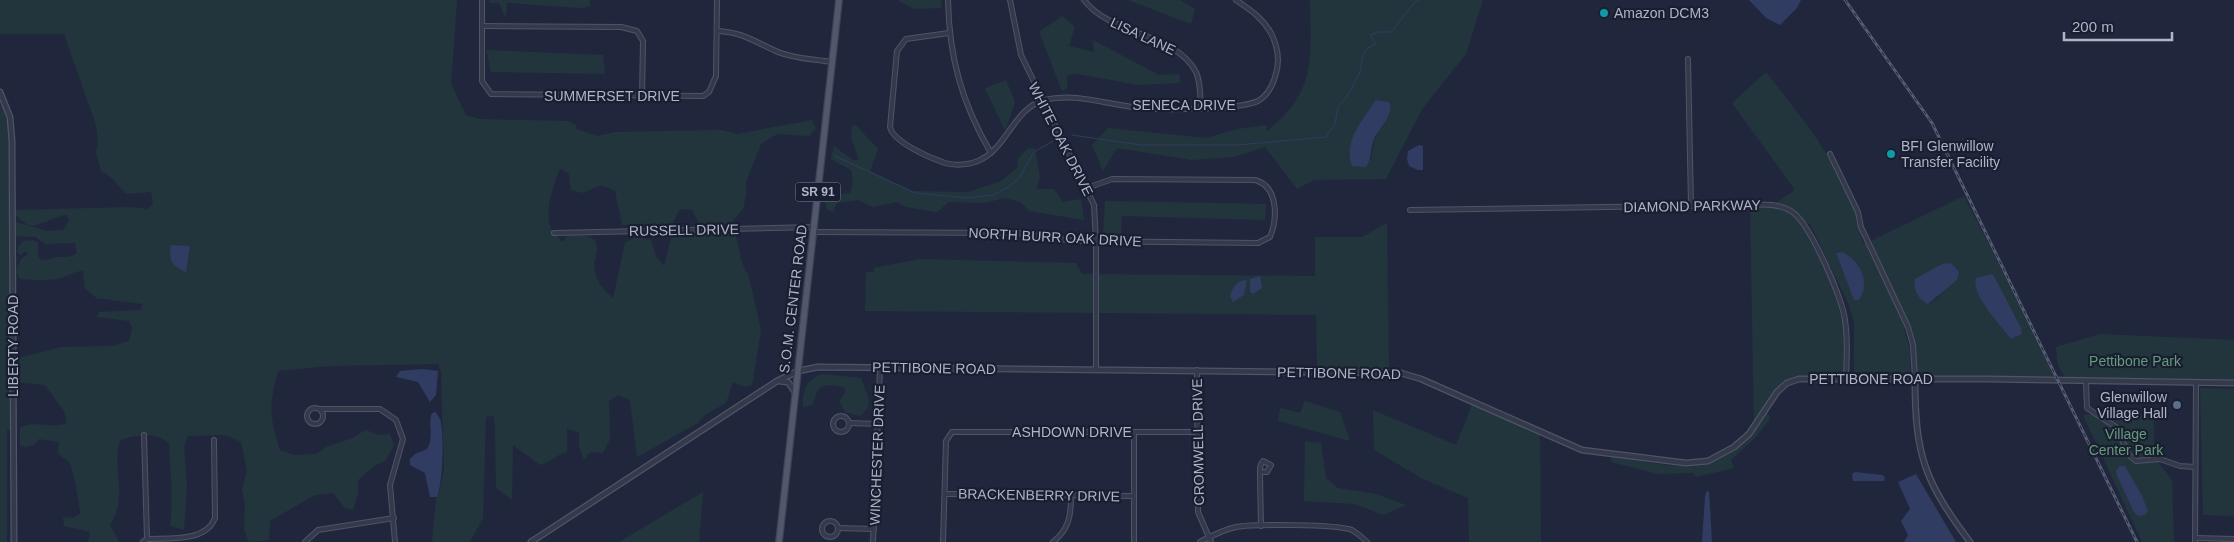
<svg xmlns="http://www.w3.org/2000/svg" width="2234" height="542" font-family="Arial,sans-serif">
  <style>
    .green { fill: #22353d; fill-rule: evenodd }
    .water { fill: #303c62 }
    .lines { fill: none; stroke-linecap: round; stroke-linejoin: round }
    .stream { stroke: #303c62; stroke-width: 1 }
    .minor-casing { stroke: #4f5467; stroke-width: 6 }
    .tertiary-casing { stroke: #4f5467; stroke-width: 7 }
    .primary-casing { stroke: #3d4355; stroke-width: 8 }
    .minor { stroke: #343a4c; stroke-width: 4 }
    .tertiary { stroke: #343a4c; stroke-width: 4.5 }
    .primary { stroke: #51586c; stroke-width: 5.5 }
    .rail-casing { stroke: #555c73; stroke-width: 3 }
    .rail { stroke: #191f30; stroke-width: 1; stroke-dasharray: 4; stroke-linecap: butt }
    .culture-dot { fill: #0f9aa8; stroke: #191f30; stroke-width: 2 }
    .service-dot { fill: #5c6f8a; stroke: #191f30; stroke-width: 2 }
    .labels { text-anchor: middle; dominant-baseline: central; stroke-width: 4.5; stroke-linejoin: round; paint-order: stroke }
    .shield { fill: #191f30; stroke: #82879a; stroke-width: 1 }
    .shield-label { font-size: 12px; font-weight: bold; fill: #afb4c8 }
    .poi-label { font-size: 14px; fill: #afb4c8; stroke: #191f30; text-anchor: start }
    .street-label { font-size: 14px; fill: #afb4c8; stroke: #191f30 }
    .park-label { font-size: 14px; fill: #649b7a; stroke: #191f30 }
  </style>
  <rect width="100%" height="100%" fill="#20273c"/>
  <g class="green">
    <path d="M0 0H457L451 84 466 115 480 119 567 121 576 125 577 129 597 136 616 132 721 130 737 134 812 120 816 128 809 136 777 134 761 144 746 182V195L743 209 730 224 700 225 692 210 680 209 672 224 622 225 615 191 601 185 583 193 571 190 569 174 560 169C553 185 542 216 553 232 556 236 559 236 561 241H564L567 236C578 235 598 233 597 250 597 255 594 260 594 265 595 280 602 289 613 298L625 243 636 237 651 240 656 256 664 266 672 235 735 233 742 263 749 277 761 330 752 385 746 387 733 382 726 403 705 415 698 423 637 457 630 400 618 395 609 401 610 439 603 453 590 452 584 460 579 447V432L567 429V452C558 453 553 462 540 465L513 445 512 500 496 488 495 425 493 416 486 417 483 518 470 542H432L436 499 440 489 444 469 441 372 438 364 330 366 278 371C269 405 269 416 280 450L294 455 316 454 326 447 350 439 366 430 380 435 390 434 394 446 385 461 374 466 358 480V493L353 510 345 508 333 493 315 495 270 521 269 540 249 542 244 530 245 505 242 489 247 470 241 442 225 435 188 436 184 446 187 486 184 530 170 526C174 496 170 472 169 443 153 431 138 435 120 440 111 471 129 495 110 525L119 542H88L90 532 64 526 63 517 73 518 80 514C81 511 73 469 70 464 67 459 62 457 58 454L59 442 39 439 34 445 25 447 20 445V428C35 419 49 430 67 423L64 411 45 385 17 382 18 358 61 347 113 346 129 341 132 328 129 321 97 317 99 312 141 310 142 304 96 298 85 288 83 271C74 271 69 276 61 278 48 281 33 280 20 279L16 272 21 259 28 254 25 251 21 255 17 253C18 240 27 238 38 242V256L42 260H48C57 254 69 260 77 253L75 243 46 244 35 237 15 236 16 222 47 231 63 230 69 221 67 215C54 215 38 229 28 225 24 223 19 218 16 215V210L130 207 148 209 153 204 151 192 126 194 112 178 101 171 96 152 98 144 96 125 64 34H0Z"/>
    <polygon points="489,0 590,0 590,6 581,8 507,3 506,18 499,3 490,3"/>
    <polygon points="897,0 941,0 942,8 914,9"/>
    <polygon points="1128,0 1180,0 1195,9 1191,24"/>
    <path d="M1310 0H1483L1466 54 1422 109 1386 179 1314 180 1297 189 1265 147 1234 157 1191 160 1117 148 1103 171 1092 145 1108 128 1206 138 1237 129 1267 125 1266 132C1317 92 1311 58 1310 0ZM1389 102 1390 111 1374 140 1371 160 1356 129Z"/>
    <polygon points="1062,16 1075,27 1069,46 1094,52 1093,40 1159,75 1179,74 1180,83 1138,85 1078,74 1067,75 1067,88 1062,91 1039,32"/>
    <polygon points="486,50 603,55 605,74 491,72"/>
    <path d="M1766 72C1799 114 1837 160 1855 211 1859 223 1859 231 1864 244L1964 196 2059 381 1915 380 1913 345 1908 327 1904 328 1910 350V373L1854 372V321L1848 303 1810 224 1804 223 1841 300 1845 320 1846 378 1799 379 1782 387 1754 426 1750 205H1773L1795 190 1732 103ZM1942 264 1939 297 1929 304 1913 285ZM1991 274 2011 339 1976 278Z"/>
    <polygon points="1006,80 1015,102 1005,131 985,88"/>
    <polygon points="5,103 10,117 13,430 7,430 7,542 0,542 0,105"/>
    <polygon points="855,124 878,149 870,171 913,191 968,192 1001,181 1017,168 1018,159 1027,149 1035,148 1040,178 1036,189 1054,189 1063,202 1081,199 1084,220 1029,211 1020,202 1005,198 984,203 949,202 937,212 906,207 897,202 873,207 858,200 837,203 833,212 827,210 824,196 850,193 853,182 851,170 831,159 834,146 853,160 859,160 851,138 852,126"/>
    <polygon points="1105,201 1266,204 1265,220 1122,216 1121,234 1103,234"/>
    <polygon points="1387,223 1389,372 1317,367 1316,315 865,311 866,272 874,272 874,268 920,259 1076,263 1082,274 1315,276 1315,237 1362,237"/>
    <polygon points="2100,334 2234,340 2234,383 2177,382 2176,379 2066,378 2058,365 2056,347"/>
    <path d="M822 374 861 378 869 400 868 408 860 416 845 412 839 401 845 393V388C838 385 823 383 818 390 815 394 815 401 812 405L803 407C802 391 806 380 822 374Z"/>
    <polygon points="2200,388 2234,389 2234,516 2203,515"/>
    <polygon points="1305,401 1340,412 1350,441 1278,421 1280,408 1300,413"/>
    <polygon points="1473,402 1540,431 1541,542 1469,542 1468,498 1425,480 1374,450 1373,410 1456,445"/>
    <path d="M1767 410 1770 419 1755 438 1731 460 1734 468 1696 477 1693 473 1658 474 1611 462 1612 457C1639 460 1669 468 1697 466 1726 463 1753 433 1767 410Z"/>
    <polygon points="2098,413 2154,414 2154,457 2172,480 2174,542 2142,542 2083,415"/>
    <polygon points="1305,441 1321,443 1326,478 1338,488 1376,494 1406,505 1383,515 1355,504 1304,501"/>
    <polygon points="703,492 699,542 619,542"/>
  </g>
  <g class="water">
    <polygon points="1749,0 1801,0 1797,8 1780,25 1766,18"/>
    <path d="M1376 100 1389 102C1395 113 1379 129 1374 139 1370 149 1372 158 1366 167L1352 166C1343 140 1363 120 1376 100Z"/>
    <polygon points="1419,145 1423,146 1423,170 1418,170 1409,166 1407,159 1408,151"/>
    <path d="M171 245 190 246 186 272C172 266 168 261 171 245Z"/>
    <path d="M1842 252C1860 260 1871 283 1859 300H1854L1836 253Z"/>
    <path d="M1951 263 1959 272 1957 280 1928 304C1919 300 1912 289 1915 279L1942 264Z"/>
    <path d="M1991 274 1994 276 2021 328 2022 334 2011 339C2001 326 1970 293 1976 278Z"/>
    <polygon points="1260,276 1262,288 1253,294 1250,292 1250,279"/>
    <path d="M1247 280 1244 295 1233 302 1230 296C1232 288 1237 280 1247 280Z"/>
    <polygon points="422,369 438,371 436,395 430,402 418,382 396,377 400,371"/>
    <path d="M436 412C437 415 441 419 441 423 444 438 443 483 437 497H430L425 473 410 465V459L415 454 427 449C435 435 427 425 432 413Z"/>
    <polygon points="2120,466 2125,466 2142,496 2148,511 2145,515 2138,516 2134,512 2117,476 2116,471"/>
    <polygon points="1855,472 1882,475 1885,477 1884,481 1853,481 1852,474"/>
    <polygon points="1916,474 1956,542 1904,542 1908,535 1901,521 1910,509 1898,482"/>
    <polygon points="1709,491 1712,542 1702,542 1705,497 1706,492"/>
  </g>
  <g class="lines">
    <g class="stream">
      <polyline points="1072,135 1141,145 1238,145 1326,137 1335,124 1338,107 1347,97 1360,72 1363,54 1368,48 1376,44 1370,35 1378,32 1391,32 1414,3 1419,0"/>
      <polyline points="835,156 915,193 967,198 993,195 1007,188 1019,178 1034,152 1055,140"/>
    </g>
    <g class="minor-casing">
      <g id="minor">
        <polyline points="482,0 482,81 491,94 703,96 709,92 716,76 717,0"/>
        <path d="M948 0C949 57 962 104 991 153"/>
        <polyline points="1010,0 1021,55 1094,205 1096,241 1096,370"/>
        <path d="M1084 0C1111 36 1175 32 1196 72 1201 83 1200 96 1201 107"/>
        <polyline points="482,26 621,27 637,31 643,41 642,96"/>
        <path d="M717 31C743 32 755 42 778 52 795 59 814 59 831 62"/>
        <path d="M949 33 906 39 897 51 890 127C893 142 930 158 945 163 955 166 972 165 982 159 1007 146 1015 108 1044 100 1076 92 1108 105 1141 108 1164 110 1239 110 1258 101 1267 96 1272 87 1275 77 1280 63 1278 47 1271 33 1262 17 1250 10 1236 0"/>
        <polyline points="1688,59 1691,206"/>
        <polyline points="1830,154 1858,212 1861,227 1908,327 1913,345 1915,380"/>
        <path d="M1410 210 1741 205C1757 205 1776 202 1791 211 1809 221 1843 299 1845 320 1848 339 1847 359 1846 378"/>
        <path d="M814 232 1018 233 1074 241 1258 243 1270 237C1278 218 1278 186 1255 180L1112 179 1087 188"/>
        <polyline points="554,233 815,227"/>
        <polyline points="1197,370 1198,512 1211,542"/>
        <polyline points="2086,382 2087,408 2116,427 2129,455 2136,461 2160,459 2180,466 2195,467"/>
        <circle cx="315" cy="416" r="8"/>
        <polyline points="320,409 380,409 396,420 403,439 390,485 395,542"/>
        <circle cx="841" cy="424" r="8"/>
        <polyline points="849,423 878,424"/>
        <polyline points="144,435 147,539"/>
        <path d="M1260 472H1267L1271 465 1263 461C1259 466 1260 470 1260 476L1261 526"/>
        <polyline points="945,494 1134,496"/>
        <circle cx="830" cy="529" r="8"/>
        <polyline points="838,528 874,529"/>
        <polyline points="2195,538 2234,539"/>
        <path d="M143 542 147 539C171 538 206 542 215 518L214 440"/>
        <polyline points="305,542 318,530 394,518"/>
        <polyline points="873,542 880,368"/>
        <polyline points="943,542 946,441 952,432 1197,432"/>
        <path d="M1053 542C1069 529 1071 516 1071 496"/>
        <polyline points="1134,542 1134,433"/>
        <path d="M1200 542C1211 536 1222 530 1236 527 1253 524 1337 524 1352 530 1357 533 1363 538 1367 542"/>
        <polyline points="2195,542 2196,383"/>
      </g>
    </g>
    <g class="tertiary-casing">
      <g id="tertiary">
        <polyline points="0,92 10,117 12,141 14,542"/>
        <path d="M1915 380C1915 456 1925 482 1970 542"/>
        <polyline points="779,381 788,382 795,392"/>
        <polyline points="531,542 777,381 798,371 818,367 1401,373 1421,379 1582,450 1686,463 1708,461 1734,447 1749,434 1777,392 1787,383 1799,379 1988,379 2234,383"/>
      </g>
    </g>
    <g class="primary-casing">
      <polyline id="primary" points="779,542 839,0"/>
    </g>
    <use href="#minor" class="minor"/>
    <use href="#tertiary" class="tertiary"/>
    <use href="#primary" class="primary"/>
    <g class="rail-casing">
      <polyline id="rail" points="1845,0 1932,123 2137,542"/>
    </g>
    <use href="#rail" class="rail"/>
  </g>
  <g class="culture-dot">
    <circle cx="1604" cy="13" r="5"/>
    <circle cx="1891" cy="154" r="5"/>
  </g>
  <circle class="service-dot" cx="2177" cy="405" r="5"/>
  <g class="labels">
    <rect class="shield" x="795.5" y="182.5" width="45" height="19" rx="4"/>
    <g class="shield-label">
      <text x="818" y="192">SR 91</text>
    </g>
    <g class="poi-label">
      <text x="1614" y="13">Amazon DCM3</text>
      <text x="1901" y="146">BFI Glenwillow<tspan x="1901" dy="16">Transfer Facility</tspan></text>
      <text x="2167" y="397" text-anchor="end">Glenwillow<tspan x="2167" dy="16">Village Hall</tspan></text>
    </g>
    <g class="street-label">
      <text transform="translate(1143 36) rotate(25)">LISA LANE</text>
      <text x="612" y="96">SUMMERSET DRIVE</text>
      <text x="1184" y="105">SENECA DRIVE</text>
      <text transform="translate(1061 139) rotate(63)">WHITE OAK DRIVE</text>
      <text transform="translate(1692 206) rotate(-1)">DIAMOND PARKWAY</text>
      <text transform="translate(684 230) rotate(-1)">RUSSELL DRIVE</text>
      <text transform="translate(1055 237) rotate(3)">NORTH BURR OAK DRIVE</text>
      <text transform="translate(793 299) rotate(-83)">S.O.M. CENTER ROAD</text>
      <text transform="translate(13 346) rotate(-90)">LIBERTY ROAD</text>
      <text transform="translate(934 368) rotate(1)">PETTIBONE ROAD</text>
      <text transform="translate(1339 373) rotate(1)">PETTIBONE ROAD</text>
      <text x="1871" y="379">PETTIBONE ROAD</text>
      <text x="1072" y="432">ASHDOWN DRIVE</text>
      <text transform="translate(1198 442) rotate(-91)">CROMWELL DRIVE</text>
      <text transform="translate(877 455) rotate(-88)">WINCHESTER DRIVE</text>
      <text transform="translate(1039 495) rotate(1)">BRACKENBERRY DRIVE</text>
    </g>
    <g class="park-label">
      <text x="2135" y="361">Pettibone Park</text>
      <text x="2126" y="434">Village<tspan x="2126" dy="16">Center Park</tspan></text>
    </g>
  </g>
  <path d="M2064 32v8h108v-8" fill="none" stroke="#afb4c8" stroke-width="2.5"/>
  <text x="2072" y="32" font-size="15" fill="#afb4c8" stroke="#191f30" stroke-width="4" paint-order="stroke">200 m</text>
</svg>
